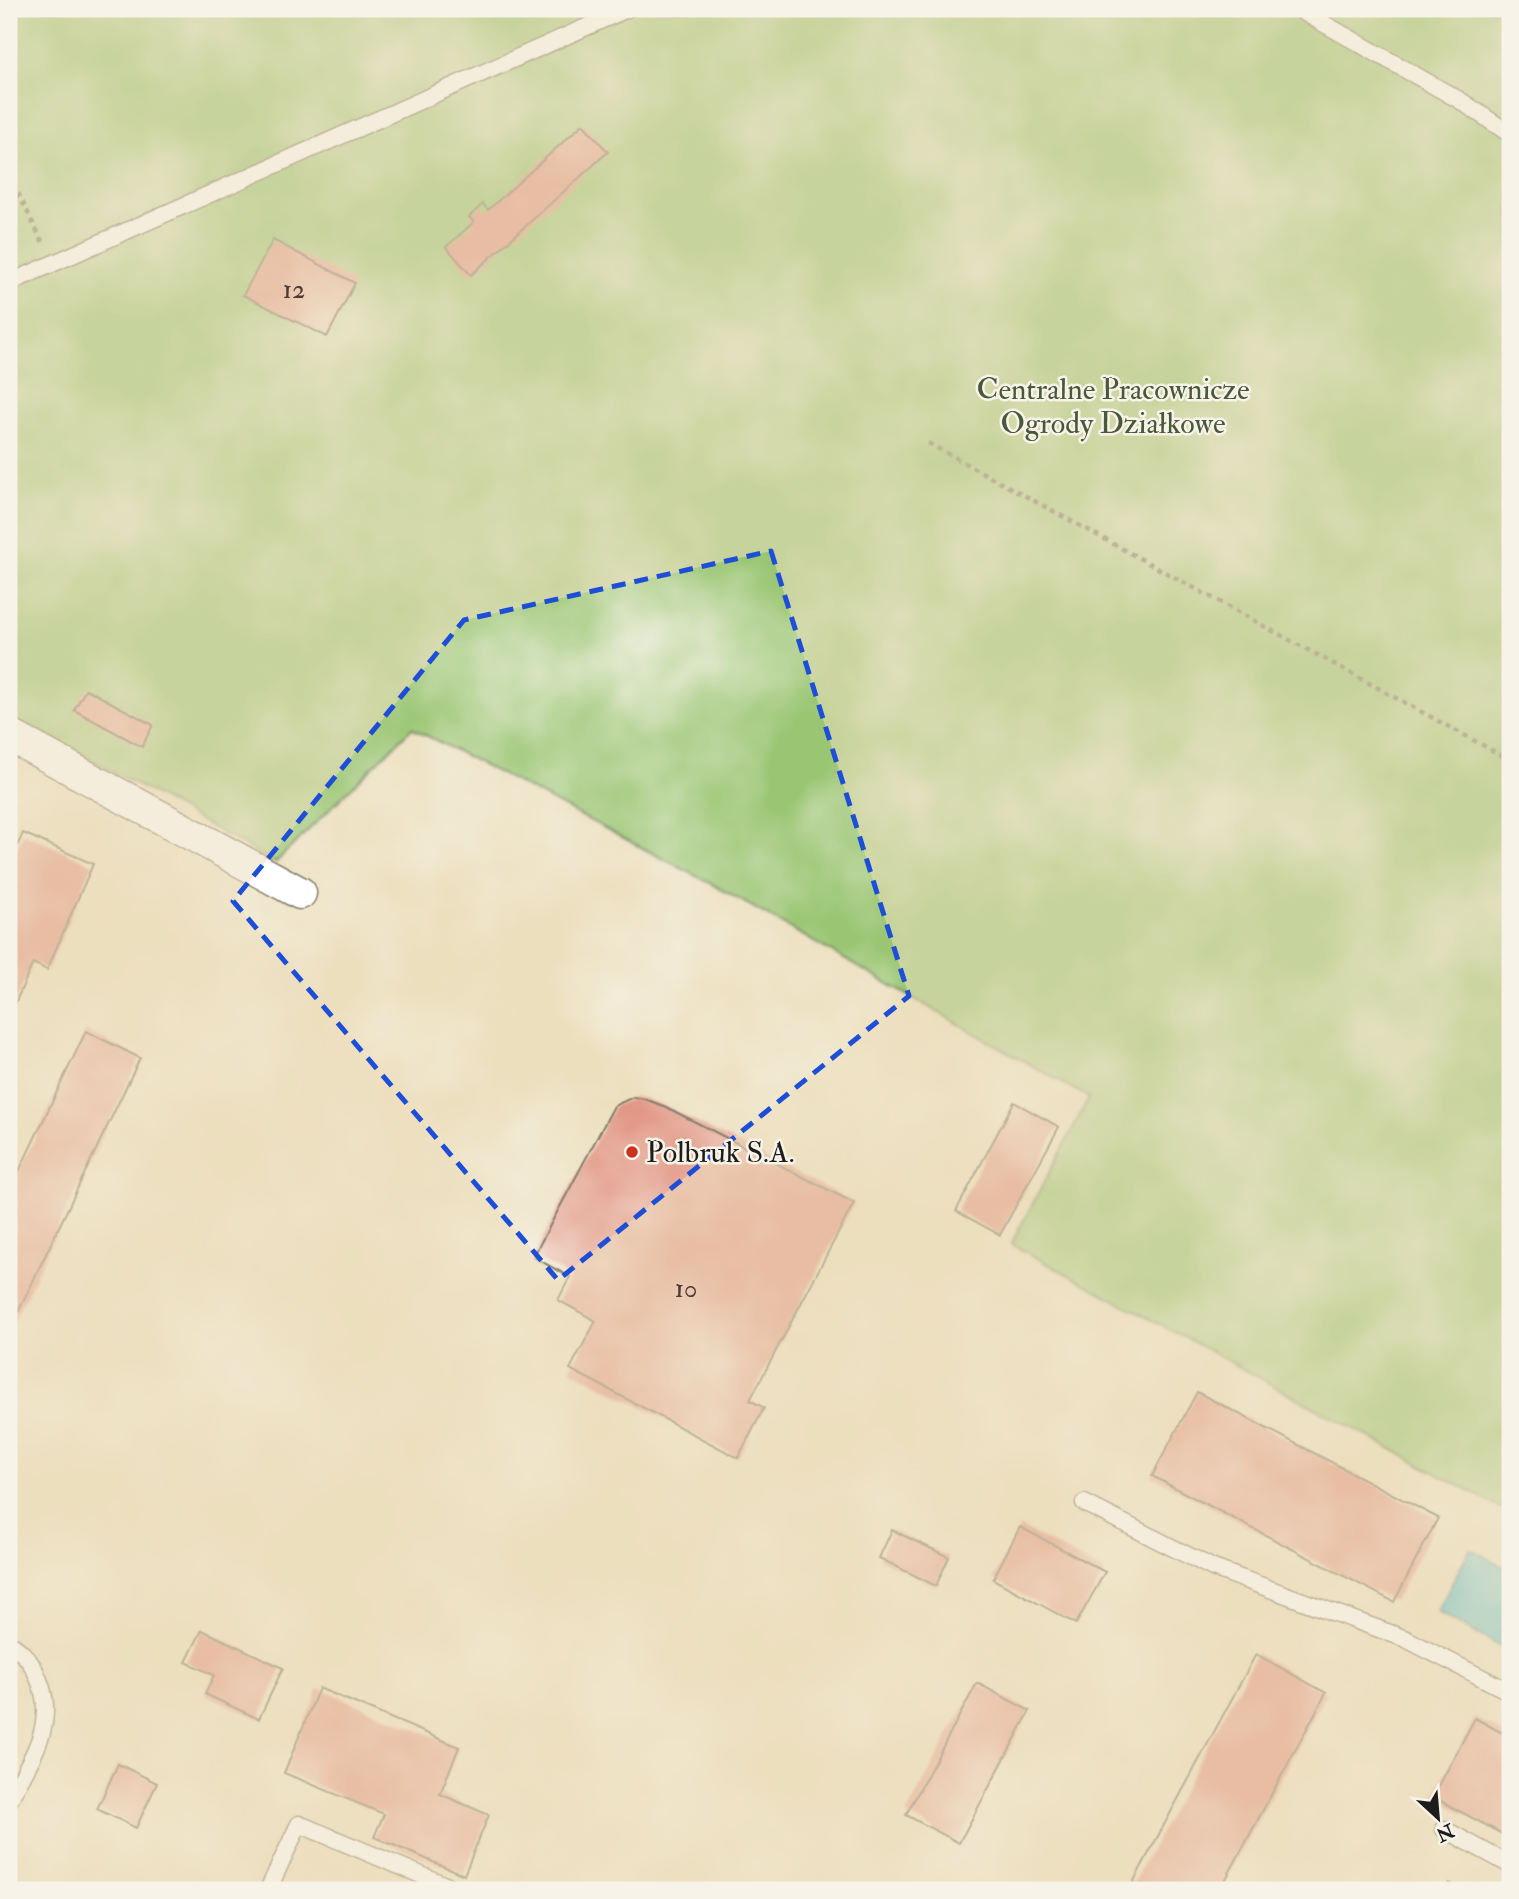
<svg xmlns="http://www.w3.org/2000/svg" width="1519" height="1899" font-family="'IM FELL Double Pica',serif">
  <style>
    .green { fill: #9ac673; stroke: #5b7148; stroke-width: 2 }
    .water { fill: #4cb8c7; stroke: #346a72; stroke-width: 2 }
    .building { fill: #e29684 }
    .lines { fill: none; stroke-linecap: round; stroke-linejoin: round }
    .lane-casing { stroke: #847e6c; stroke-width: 19 }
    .street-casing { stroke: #847e6c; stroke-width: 35 }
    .path { stroke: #847e6c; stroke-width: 4.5; stroke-dasharray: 5 5; stroke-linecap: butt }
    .lane { stroke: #fff; stroke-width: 16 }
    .street { stroke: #fff; stroke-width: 32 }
    .marked { fill: none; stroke: #1d4ed8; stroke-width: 5; stroke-dasharray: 14 9; stroke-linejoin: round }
    .poi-dot { fill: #c8321e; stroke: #f7f3e8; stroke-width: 2.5 }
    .labels { text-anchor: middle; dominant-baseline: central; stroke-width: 5; stroke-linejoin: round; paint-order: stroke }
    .number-label { font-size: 26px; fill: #4e3a36 }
    .park-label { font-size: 30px; fill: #48583a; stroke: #f7f3e8 }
    .poi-label { font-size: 30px; fill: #1c1c1c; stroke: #f7f3e8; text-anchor: start }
  </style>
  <rect width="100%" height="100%" fill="#f7f3e8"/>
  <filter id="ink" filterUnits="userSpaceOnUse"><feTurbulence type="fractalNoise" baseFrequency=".0143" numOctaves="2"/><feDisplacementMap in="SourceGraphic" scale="14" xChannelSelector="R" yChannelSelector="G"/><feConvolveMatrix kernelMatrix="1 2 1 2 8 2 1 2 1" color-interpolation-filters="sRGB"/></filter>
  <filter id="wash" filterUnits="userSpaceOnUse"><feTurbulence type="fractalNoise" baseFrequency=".00686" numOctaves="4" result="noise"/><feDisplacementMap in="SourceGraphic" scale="28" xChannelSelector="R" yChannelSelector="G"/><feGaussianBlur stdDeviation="1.57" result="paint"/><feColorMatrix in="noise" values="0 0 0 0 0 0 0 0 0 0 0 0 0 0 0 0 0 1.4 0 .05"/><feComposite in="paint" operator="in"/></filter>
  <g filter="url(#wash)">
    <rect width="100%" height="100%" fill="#ecdfbd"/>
    <polygon class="green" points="9,9 1510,9 1510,1513 1011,1244 1089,1098 710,883 412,728 275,863 73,749 9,721"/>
    <polygon class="water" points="1470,1549 1510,1570 1510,1638 1505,1649 1437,1612"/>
    <g id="blocks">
      <g class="building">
        <polygon points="583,124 608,152 471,275 446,247 474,222 469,217 483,204 488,210"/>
        <polygon points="273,240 355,283 327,337 243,295"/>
        <polygon points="86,689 153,725 142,747 74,710"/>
        <polygon points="23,833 93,864 47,970 33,963 9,1017 9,864"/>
        <polygon points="86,1031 140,1058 9,1331 9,1192"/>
        <polygon points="633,1097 645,1099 666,1107 854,1203 750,1400 764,1408 738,1458 570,1369 596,1321 558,1300 570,1277 533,1257 614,1106"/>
        <polygon points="1014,1102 1059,1127 1000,1235 956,1211"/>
        <polygon points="1197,1392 1438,1518 1394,1602 1152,1476"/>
        <polygon points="1020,1527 1105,1572 1076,1624 993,1579"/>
        <polygon points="892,1530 949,1557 936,1586 879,1558"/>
        <polygon points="202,1630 283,1668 259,1719 205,1694 214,1675 186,1662"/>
        <polygon points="1256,1654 1326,1693 1220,1890 1129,1890"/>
        <polygon points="977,1683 1030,1711 959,1843 906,1815"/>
        <polygon points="319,1688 459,1747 440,1794 489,1815 464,1875 374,1837 384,1814 284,1773"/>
        <polygon points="1475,1718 1510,1737 1510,1838 1433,1797"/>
        <polygon points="118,1764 157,1783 136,1828 97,1809"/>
        <polygon points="1449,1883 1463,1890 1445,1890"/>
      </g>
    </g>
  </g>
  <g filter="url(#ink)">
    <use href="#blocks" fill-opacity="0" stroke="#847e6c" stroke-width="2"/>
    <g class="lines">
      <g class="lane-casing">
        <g id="lane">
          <polyline points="1298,9 1461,101 1510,134"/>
          <polyline points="9,283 627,9"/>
          <polyline points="1084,1503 1213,1568 1406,1639 1510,1692"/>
          <path d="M9 1643C24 1652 33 1663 39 1680 58 1725 29 1761 9 1801"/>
          <polyline points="1444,1829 1510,1865"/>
          <polyline points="268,1890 299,1824 457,1890"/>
        </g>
      </g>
      <g class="street-casing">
        <polyline id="street" points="9,735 300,893"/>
      </g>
      <g class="path">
        <polyline points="9,175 43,243"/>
        <polyline points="928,443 1510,760"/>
      </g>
      <use href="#lane" class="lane"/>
      <use href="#street" class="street"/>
    </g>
  </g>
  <path d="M0 0H1519V1899H0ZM771 551 909 996 558 1280 233 901 464 620Z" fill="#ecdfbd" fill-opacity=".55" fill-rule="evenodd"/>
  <path class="marked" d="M771 551 909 996 558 1280 233 901 464 620Z"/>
  <circle class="poi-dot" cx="632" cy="1152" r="7"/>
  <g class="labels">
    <g class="number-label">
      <text x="294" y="290">12</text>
      <text x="686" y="1289">10</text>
    </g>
    <g class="park-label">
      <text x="1113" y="389">Centralne Pracownicze<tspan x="1113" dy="34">Ogrody Działkowe</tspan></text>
    </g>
    <g class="poi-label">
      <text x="646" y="1152">Polbruk S.A.</text>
    </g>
  </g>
  <rect width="1519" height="1899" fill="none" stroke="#f7f3e8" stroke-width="35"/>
  <g transform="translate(1438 1818) rotate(154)" stroke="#f7f3e8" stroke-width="5" paint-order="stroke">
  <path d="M0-5L12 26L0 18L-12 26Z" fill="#1c1c1c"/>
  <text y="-10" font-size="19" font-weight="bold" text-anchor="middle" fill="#1c1c1c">N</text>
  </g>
</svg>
